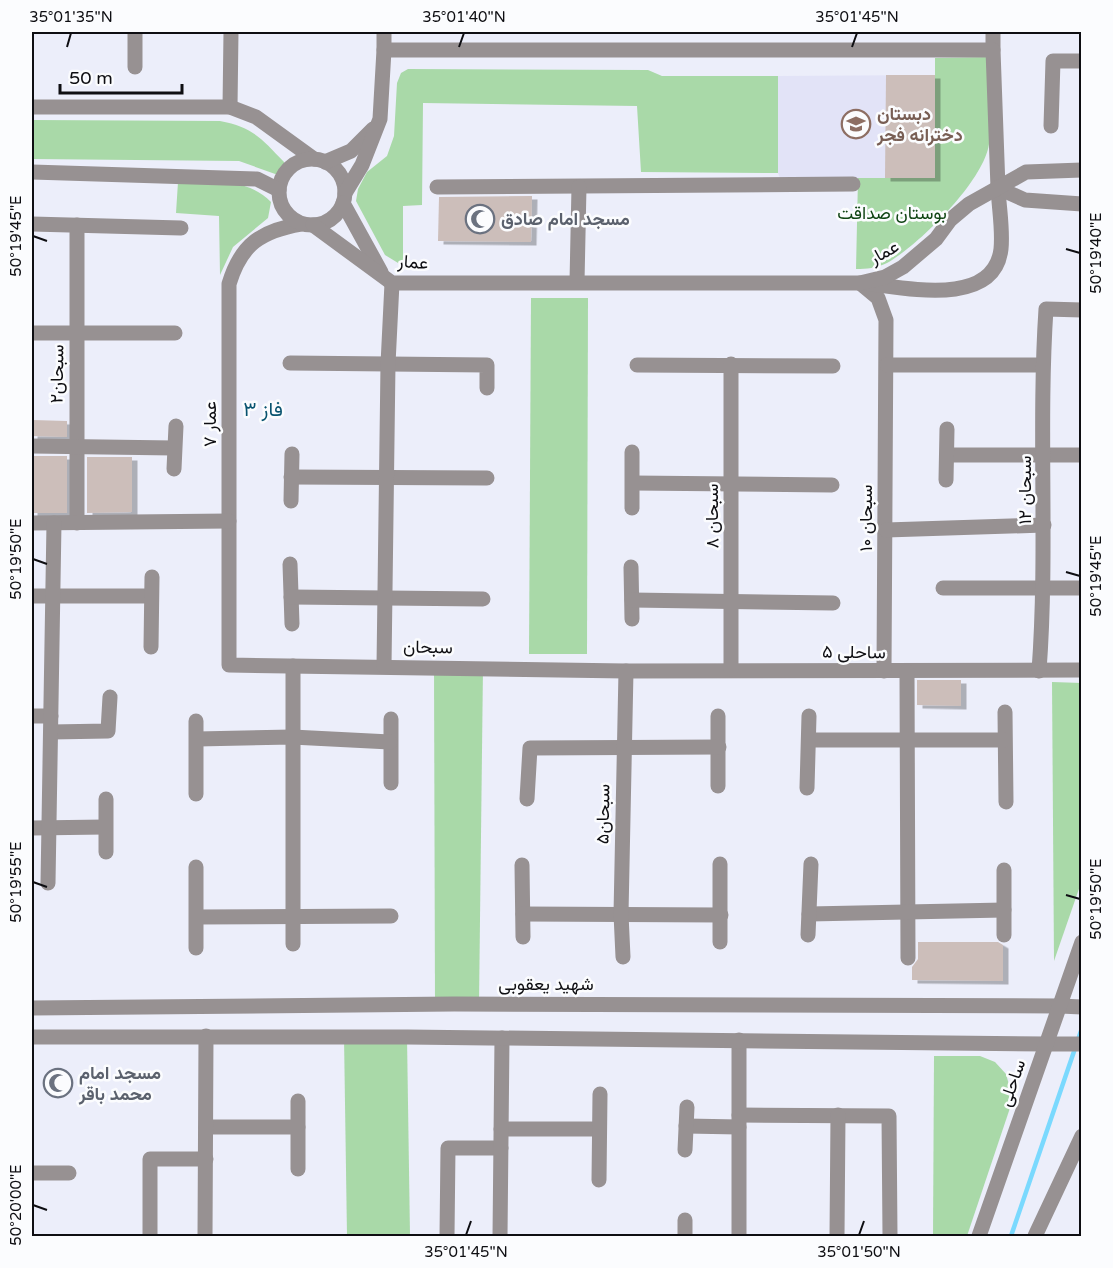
<svg xmlns="http://www.w3.org/2000/svg" width="1113" height="1268" font-family="'Varela Round',Vazirmatn,sans-serif">
  <style>
    .built { fill: #e2e3f7 }
    .green { fill: #a9d9a8 }
    .lines { fill: none; stroke-linecap: round; stroke-linejoin: round }
    .stream { stroke: #7ad9fe; stroke-width: 4.5 }
    .building { fill: #ccbeba; filter: url(#shadow) }
    .minor { stroke: #979192; stroke-width: 15 }
    .tertiary { stroke: #979192; stroke-width: 15 }
    .ticks { fill: none; stroke: #0e0e12; stroke-width: 2 }
    .labels { text-anchor: middle; dominant-baseline: central; stroke-width: 5; stroke-linejoin: round; paint-order: stroke }
    .education-label { font-size: 18px; font-weight: bold; fill: #785e54; stroke: #fbfcfe; text-anchor: start }
    .park-label { font-size: 18px; fill: #104514; stroke: #fbfcfe }
    .worship-label { font-size: 18px; font-weight: bold; fill: #5b616d; stroke: #fbfcfe; text-anchor: start }
    .street-label { font-size: 18px; fill: #0e0e12; stroke: #fbfcfe }
    .neighbourhood-label { font-size: 20px; fill: #08536f; stroke: #fbfcfe }
    .neatline { fill: none; stroke: #0e0e12; stroke-width: 2 }
    .ticks-label { font-size: 15px; text-anchor: middle; fill: #0e0e12 }
  </style>
  <defs>
    <filter id="shadow"><feDropShadow dx="5.5" dy="3.5" stdDeviation="0" flood-color="#0004"/></filter>
  </defs>
  <rect width="100%" height="100%" fill="#eceefa"/>
  <polygon class="built" points="935,75 935,178 780,178 778,173 778,76"/>
  <g class="green">
    <path d="M988 57C988 85 992 116 989 144 984 181 919 245 887 263 876 268 867 269 856 269L858 178H935V58Z"/>
    <polygon points="408,69 648,70 662,76 778,76 778,173 641,172 637,106 423,103 422,205 403,206 403,266 385,255 356,201 358,189 367,172 387,156 394,136 397,83 401,73"/>
    <path d="M32 120 220 121C253 127 262 139 284 162V170L278 175 239 161 32 159Z"/>
    <path d="M178 182C210 182 247 177 271 202L268 218 233 247 220 275 219 216 176 213Z"/>
    <polygon points="531,298 588,298 587,654 529,654"/>
    <polygon points="434,667 483,667 479,1004 435,1004"/>
    <polygon points="1052,682 1082,683 1081,883 1054,961"/>
    <polygon points="344,1037 407,1037 410,1236 347,1236"/>
    <polygon points="934,1056 980,1056 995,1062 1006,1074 1013,1099 967,1236 933,1236"/>
  </g>
  <g class="lines">
    <polyline class="stream" points="1011,1236 1082,1028"/>
  </g>
  <g class="building">
    <polygon points="886,75 935,75 935,178 885,178"/>
    <polygon points="532,196 531,242 438,241 439,197"/>
    <polygon points="32,420 67,421 67,437 32,436"/>
    <rect x="32" y="456" width="35" height="57"/>
    <polygon points="87,457 132,457 132,512 87,513"/>
    <polygon points="917,680 961,680 961,706 917,705"/>
    <polygon points="918,942 998,942 1003,945 1003,981 912,980 912,967 918,959"/>
  </g>
  <g class="lines">
    <g class="minor">
      <polyline points="384,32 384,50"/>
      <polyline points="993,50 993,32"/>
      <polyline points="135,67 135,32"/>
      <polyline points="230,107 231,32"/>
      <polyline points="1051,126 1053,61 1082,61"/>
      <polyline points="437,187 853,184"/>
      <polyline points="32,224 181,228"/>
      <path d="M301 224C261 231 241 244 229 284V665L626 671 1082 670"/>
      <polyline points="77,225 77,523"/>
      <polyline points="577,282 579,187"/>
      <polyline points="860,283 878,298 886,320 884,671"/>
      <path d="M863 283C902 287 994 309 1001 249 1003 230 999 208 998 188"/>
      <polyline points="32,333 175,333"/>
      <polyline points="290,363 487,365 487,388"/>
      <polyline points="637,365 833,366"/>
      <polyline points="887,365 1042,365"/>
      <polyline points="32,446 174,448"/>
      <polyline points="948,455 1082,455"/>
      <polyline points="174,469 176,426"/>
      <polyline points="291,477 487,478"/>
      <polyline points="946,480 947,429"/>
      <polyline points="633,483 832,485"/>
      <polyline points="291,501 292,454"/>
      <polyline points="632,508 632,452"/>
      <polyline points="32,523 229,521"/>
      <polyline points="886,530 1044,525"/>
      <polyline points="290,564 292,624"/>
      <polyline points="631,567 632,619"/>
      <polyline points="943,588 1082,588"/>
      <polyline points="32,596 151,596"/>
      <polyline points="291,597 483,599"/>
      <polyline points="632,600 833,603"/>
      <polyline points="151,647 152,577"/>
      <polyline points="384,666 388,364 392,283"/>
      <polyline points="731,669 731,364"/>
      <path d="M1039 671C1048 550 1038 429 1046 309L1082 310"/>
      <polyline points="907,672 908,958"/>
      <polyline points="1005,712 1006,802"/>
      <polyline points="32,716 51,716"/>
      <polyline points="391,719 391,783"/>
      <polyline points="51,732 108,731 110,697"/>
      <polyline points="197,739 292,737 390,742"/>
      <polyline points="809,740 1004,740"/>
      <polyline points="718,786 718,716"/>
      <polyline points="807,788 809,716"/>
      <polyline points="196,794 196,721"/>
      <polyline points="527,799 530,748 719,747"/>
      <polyline points="32,828 105,827"/>
      <polyline points="106,852 106,799"/>
      <polyline points="522,865 523,937"/>
      <polyline points="48,883 54,523"/>
      <polyline points="523,914 721,915"/>
      <polyline points="809,914 1004,910"/>
      <polyline points="197,917 391,916"/>
      <polyline points="808,935 811,864"/>
      <polyline points="1004,935 1004,870"/>
      <polyline points="720,942 720,864"/>
      <polyline points="293,944 293,666"/>
      <polyline points="196,948 196,867"/>
      <polyline points="623,957 621,914 626,671"/>
      <polyline points="1060,1006 1082,1007"/>
      <polyline points="1046,1044 1082,1044"/>
      <polyline points="739,1115 889,1116 890,1236"/>
      <polyline points="686,1126 739,1127"/>
      <polyline points="206,1127 298,1127"/>
      <polyline points="501,1129 599,1129"/>
      <polyline points="685,1150 687,1107"/>
      <polyline points="298,1169 298,1101"/>
      <polyline points="32,1173 69,1173"/>
      <polyline points="599,1180 600,1094"/>
      <polyline points="150,1236 150,1159 206,1159"/>
      <polyline points="205,1236 206,1036"/>
      <polyline points="447,1236 448,1148 501,1148"/>
      <polyline points="500,1236 502,1038"/>
      <polyline points="685,1236 685,1220"/>
      <polyline points="739,1236 739,1040"/>
      <polyline points="837,1236 838,1115"/>
      <polyline points="1035,1236 1082,1136"/>
    </g>
    <g class="tertiary">
      <polyline points="32,107 230,107 256,117 314,159"/>
      <circle cx="312" cy="192" r="33"/>
      <polyline points="325,162 351,151 373,129"/>
      <polyline points="32,172 257,179 279,190"/>
      <polyline points="998,188 1025,200 1082,204"/>
      <polyline points="345,193 362,165 380,119 384,50 993,50 998,188"/>
      <polyline points="343,203 381,272"/>
      <polyline points="313,225 392,283 860,283 885,277 903,267 936,239 950,220 969,204 1026,172 1082,170"/>
      <polyline points="32,1008 454,1004 1060,1006"/>
      <polyline points="32,1037 407,1037 1046,1044"/>
      <polyline points="979,1236 1082,942"/>
    </g>
  </g>
  <path class="ticks" d="M67 47 71 33M459 47 464 33M852 47 857 33M33 236 47 241M1066 249 1080 253M33 559 47 564M1066 572 1080 576M33 882 47 887M1066 895 1080 899M33 1205 47 1210M466 1235 471 1221M859 1235 864 1221"/>
  <defs>
    <g id="school-ring" transform="scale(1.5)"><circle r="9.5" fill="#fbfcfe" stroke="#8d6e63" stroke-width="1.5"/><path d="M0-5L7-2L0 1L-7-2ZM-4 1L0 2.5L4 1V4Q0 6-4 4Z" fill="#8d6e63"/></g>
    <g id="mosque-ring" transform="scale(1.5)"><circle r="9.5" fill="#fbfcfe" stroke="#6b7280" stroke-width="1.5"/><path d="M3.5-4.9A6 6 0 1 0 3.5 4.9A5 5 0 1 1 3.5-4.9Z" fill="#6b7280"/></g>
  </defs>
  <g fill-rule="evenodd">
    <use href="#school-ring" x="856" y="124"/>
    <use href="#mosque-ring" x="480" y="219"/>
    <use href="#mosque-ring" x="58" y="1083"/>
  </g>
  <g class="labels">
    <g class="education-label">
      <text x="877" y="114">دبستان<tspan x="877" dy="21">دخترانه فجر</tspan></text>
    </g>
    <g class="park-label">
      <text x="892" y="213">بوستان صداقت</text>
    </g>
    <g class="worship-label">
      <text x="501" y="219">مسجد امام صادق</text>
      <text x="79" y="1073">مسجد امام<tspan x="79" dy="21">محمد باقر</tspan></text>
    </g>
    <g class="street-label">
      <text transform="translate(884 252) rotate(-29)">عمار</text>
      <text transform="translate(413 262) rotate(4)">عمار</text>
      <text transform="translate(57 374) rotate(-89)">سبحان۲</text>
      <text transform="translate(210 424) rotate(-90)">عمار ۷</text>
      <text transform="translate(1025 490) rotate(-90)">سبحان ۱۲</text>
      <text transform="translate(712 516) rotate(-90)">سبحان ۸</text>
      <text transform="translate(866 518) rotate(-90)">سبحان ۱۰</text>
      <text transform="translate(428 647) rotate(1)">سبحان</text>
      <text transform="translate(854 652) rotate(1)">ساحلی ۵</text>
      <text transform="translate(603 814) rotate(-89)">سبحان۵</text>
      <text x="546" y="984">شهید یعقوبی</text>
      <text transform="translate(1012 1083) rotate(-71)">ساحلی</text>
    </g>
    <g class="neighbourhood-label">
      <text x="263" y="410">فاز ۳</text>
    </g>
  </g>
  <rect width="1113" height="1268" fill="none" stroke="#fbfcfe" stroke-width="66"/>
  <path d="M60 84v9h122v-9" fill="none" stroke="#0e0e12" stroke-width="3"/>
  <text x="69" y="84" font-size="18" fill="#0e0e12" stroke="#fbfcfe" stroke-width="4.5" paint-order="stroke">50 m</text>
  <rect x="33" y="33" width="1047" height="1202" class="neatline"/>
  <g class="ticks-label">
    <text x="71" y="22">35°01'35"N</text>
    <text x="464" y="22">35°01'40"N</text>
    <text x="857" y="22">35°01'45"N</text>
    <text transform="translate(16 236) rotate(-90)" y="5">50°19'45"E</text>
    <text transform="translate(1096 253) rotate(-90)" y="5">50°19'40"E</text>
    <text transform="translate(16 559) rotate(-90)" y="5">50°19'50"E</text>
    <text transform="translate(1096 576) rotate(-90)" y="5">50°19'45"E</text>
    <text transform="translate(16 882) rotate(-90)" y="5">50°19'55"E</text>
    <text transform="translate(1096 899) rotate(-90)" y="5">50°19'50"E</text>
    <text transform="translate(16 1205) rotate(-90)" y="5">50°20'00"E</text>
    <text x="466" y="1257">35°01'45"N</text>
    <text x="859" y="1257">35°01'50"N</text>
  </g>
</svg>
